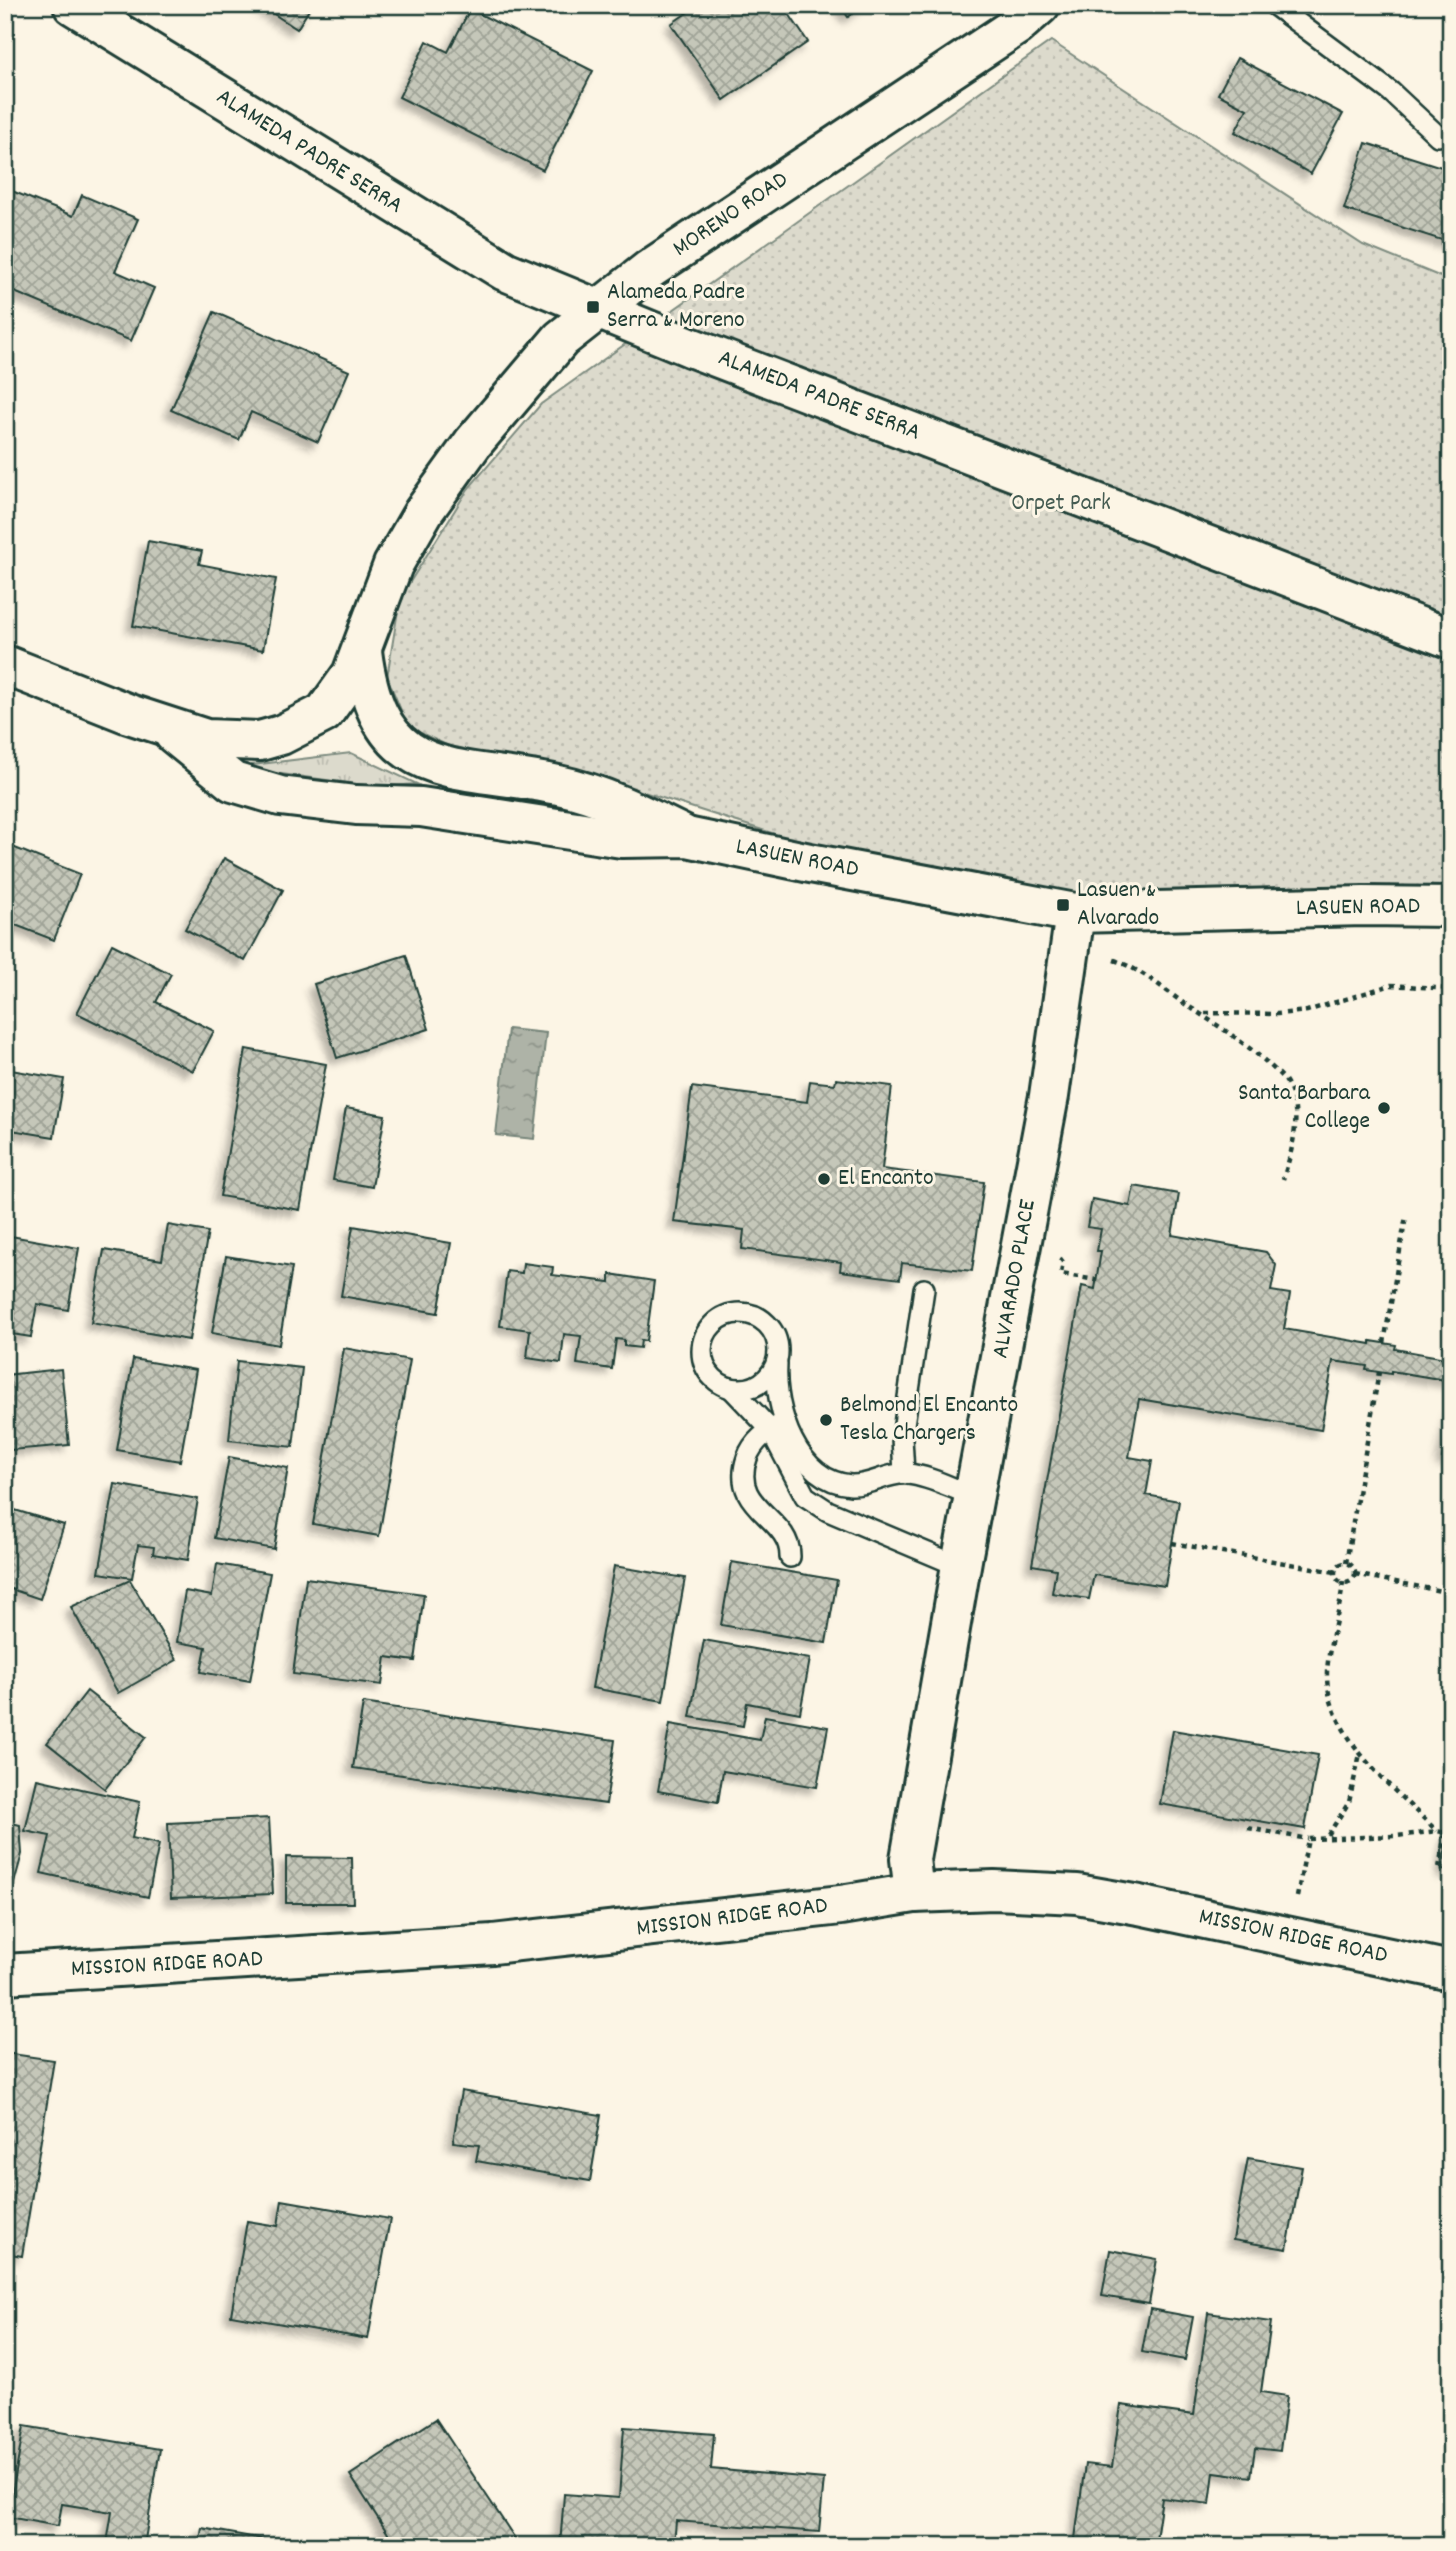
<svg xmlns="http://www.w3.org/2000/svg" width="1456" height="2551" font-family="Dekko,sans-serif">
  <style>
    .grass { fill: url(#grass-tufts); stroke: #7e8c80; stroke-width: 2 }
    .park { fill: url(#park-dots); stroke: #7e8c80; stroke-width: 2 }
    .water { fill: url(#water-ripples); stroke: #758479; stroke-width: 2 }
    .building { fill: url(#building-cross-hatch); stroke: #1f3d34; stroke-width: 2; filter: url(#shadow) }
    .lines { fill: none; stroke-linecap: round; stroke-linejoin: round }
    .lane-casing { stroke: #1f3d34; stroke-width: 24 }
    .street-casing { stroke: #1f3d34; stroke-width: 44 }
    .secondary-casing { stroke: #1f3d34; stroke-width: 44 }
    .path { stroke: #1f3d34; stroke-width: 4.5; stroke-dasharray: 5 5; stroke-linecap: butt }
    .lane { stroke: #fcf5e5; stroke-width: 19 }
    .street { stroke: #fcf5e5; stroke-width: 38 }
    .secondary { stroke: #fcf5e5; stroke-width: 38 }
    .poi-dot { fill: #1f3d34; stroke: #fcf5e5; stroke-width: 2.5 }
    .labels { text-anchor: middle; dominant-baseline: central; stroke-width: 6; stroke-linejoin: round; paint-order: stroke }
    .street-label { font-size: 24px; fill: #1f3d34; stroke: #fcf5e5 }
    .poi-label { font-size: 24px; fill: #1f3d34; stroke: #fcf5e5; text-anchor: start }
    .park-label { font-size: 24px; fill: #455c52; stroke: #fcf5e5 }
  </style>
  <defs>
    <pattern id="grass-tufts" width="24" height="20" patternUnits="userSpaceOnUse" patternTransform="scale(1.75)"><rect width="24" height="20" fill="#dcdacc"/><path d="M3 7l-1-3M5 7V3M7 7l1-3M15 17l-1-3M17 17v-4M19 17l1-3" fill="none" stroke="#bcbcb0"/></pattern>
    <pattern id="park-dots" width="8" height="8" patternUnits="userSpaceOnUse" patternTransform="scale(1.75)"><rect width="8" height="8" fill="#dcdacc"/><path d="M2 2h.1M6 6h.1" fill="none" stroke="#bcbcb0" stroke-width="1.8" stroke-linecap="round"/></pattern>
    <pattern id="water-ripples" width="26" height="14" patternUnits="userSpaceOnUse" patternTransform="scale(1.75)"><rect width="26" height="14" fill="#aeb3a7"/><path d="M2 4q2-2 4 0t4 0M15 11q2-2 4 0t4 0" fill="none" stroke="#8d9389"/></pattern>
    <pattern id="building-cross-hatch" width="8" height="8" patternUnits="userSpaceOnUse" patternTransform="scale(1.75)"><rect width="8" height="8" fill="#c5c7b9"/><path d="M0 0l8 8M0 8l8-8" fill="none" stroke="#9fa397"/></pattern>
    <filter id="shadow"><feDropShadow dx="-6" dy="6" stdDeviation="3.5" flood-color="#0004"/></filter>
  </defs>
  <rect width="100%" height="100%" fill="#fcf5e5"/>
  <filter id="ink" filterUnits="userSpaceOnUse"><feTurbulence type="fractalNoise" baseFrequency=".0143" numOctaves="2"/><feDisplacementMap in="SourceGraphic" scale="14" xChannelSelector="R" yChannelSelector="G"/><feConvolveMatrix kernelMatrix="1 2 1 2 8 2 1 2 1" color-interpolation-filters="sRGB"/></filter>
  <g filter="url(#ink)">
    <polygon class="grass" points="351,753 417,784 379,787 251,770 252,765"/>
    <polygon class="park" points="1051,41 1363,245 1451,281 1451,889 1063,894 806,844 578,771 459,751 408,727 387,677 400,598 468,489 541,404"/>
    <polygon class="water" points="508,1029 546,1033 534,1139 496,1135"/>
    <g class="building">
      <polygon points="260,5 312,5 297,29"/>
      <polygon points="698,5 783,5 808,42 724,100 671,24"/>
      <polygon points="840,5 865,5 848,17"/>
      <polygon points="470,9 593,71 543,170 399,97 427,41 448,52"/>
      <polygon points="1237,58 1343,114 1311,174 1235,132 1247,109 1218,94"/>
      <polygon points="1366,143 1451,170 1451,243 1344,209"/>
      <polygon points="12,191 73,216 82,195 138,219 115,271 154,288 131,341 5,288 5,271 9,262 5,260 5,207"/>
      <polygon points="214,312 349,371 318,442 251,412 239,440 171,410"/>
      <polygon points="148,541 202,551 199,564 276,579 263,650 133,626"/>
      <polygon points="5,844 80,874 54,940 5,921"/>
      <polygon points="224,858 283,890 245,961 185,929"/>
      <polygon points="112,944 171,974 156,1002 214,1031 193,1071 77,1013"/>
      <polygon points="406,955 429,1029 337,1058 314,984"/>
      <polygon points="246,1049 326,1064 300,1210 220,1196"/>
      <polygon points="5,1069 64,1079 54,1137 5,1129"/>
      <polygon points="836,1079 892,1086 882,1169 984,1182 972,1271 902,1263 900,1279 840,1271 841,1262 742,1249 744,1230 674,1222 692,1087 807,1102 810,1081 835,1084"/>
      <polygon points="346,1108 385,1115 372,1187 333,1180"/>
      <polygon points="1134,1186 1179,1194 1172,1235 1266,1252 1276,1265 1271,1291 1290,1294 1284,1329 1371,1344 1371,1341 1396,1345 1395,1349 1451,1359 1451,1381 1391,1371 1391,1374 1366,1370 1367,1366 1333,1361 1321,1430 1139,1399 1129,1457 1152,1461 1146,1495 1179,1501 1165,1586 1094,1575 1089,1599 1052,1593 1056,1569 1032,1565 1082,1286 1095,1289 1101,1251 1097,1251 1101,1229 1087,1227 1092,1199 1130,1206"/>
      <polygon points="168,1225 208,1232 189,1340 91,1323 104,1250 162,1260"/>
      <polygon points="353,1226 451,1243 438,1313 341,1296"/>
      <polygon points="5,1235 79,1248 68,1310 37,1304 31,1337 5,1333"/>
      <polygon points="226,1256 292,1267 279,1345 212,1333"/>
      <polygon points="523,1263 553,1267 552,1275 610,1282 610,1274 654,1281 646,1341 641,1340 640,1348 624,1346 624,1340 616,1339 612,1369 577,1364 581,1336 564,1334 561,1363 527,1358 530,1330 500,1326 507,1271 522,1273"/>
      <polygon points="344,1348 410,1360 379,1536 313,1524"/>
      <polygon points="133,1359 196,1370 180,1461 117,1450"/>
      <polygon points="237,1361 302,1368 293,1447 229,1440"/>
      <polygon points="61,1369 69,1445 11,1450 5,1375"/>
      <polygon points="1451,1408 1451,1460 1442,1458"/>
      <polygon points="229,1457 288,1468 274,1549 214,1538"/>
      <polygon points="115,1484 198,1499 188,1560 153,1554 154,1547 138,1545 132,1578 99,1573"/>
      <polygon points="5,1507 64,1525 40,1599 5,1587"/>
      <polygon points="732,1562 837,1580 826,1643 721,1625"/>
      <polygon points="217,1564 270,1573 250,1681 201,1672 206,1647 177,1642 185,1591 212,1596"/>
      <polygon points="614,1566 685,1578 663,1701 592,1688"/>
      <polygon points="306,1578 424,1594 415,1661 386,1657 382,1685 293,1674"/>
      <polygon points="130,1580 177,1660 118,1693 71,1607"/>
      <polygon points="5,1636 10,1689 5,1700"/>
      <polygon points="704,1640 810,1659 800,1713 747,1703 743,1726 690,1717"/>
      <polygon points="87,1691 146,1737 105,1789 47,1743"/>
      <polygon points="363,1703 615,1740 606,1804 353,1768"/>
      <polygon points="765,1716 828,1727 817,1787 723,1771 718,1802 658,1791 670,1724 760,1740"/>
      <polygon points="1173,1730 1318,1755 1305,1829 1160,1804"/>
      <polygon points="37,1779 140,1802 132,1838 159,1844 148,1897 41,1873 50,1836 25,1831"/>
      <polygon points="269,1818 273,1894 171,1898 168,1823"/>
      <polygon points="5,1821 20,1825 22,1854 10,1898 5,1899"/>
      <polygon points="1448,1834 1451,1834 1451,1871 1442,1870"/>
      <polygon points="286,1857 352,1858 353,1903 286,1903"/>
      <polygon points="5,2053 54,2060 22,2256 5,2253"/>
      <polygon points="461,2091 601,2115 590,2181 476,2161 479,2145 453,2142"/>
      <polygon points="1248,2158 1302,2167 1287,2249 1233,2240"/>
      <polygon points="282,2200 390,2219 368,2339 231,2315 247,2221 278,2226"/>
      <polygon points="1110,2250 1157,2259 1149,2304 1102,2296"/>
      <polygon points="1150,2309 1193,2317 1185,2360 1142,2352"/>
      <polygon points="1208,2313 1271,2322 1261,2392 1287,2396 1280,2451 1255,2448 1251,2477 1214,2472 1210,2504 1162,2498 1155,2546 1074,2546 1085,2464 1112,2467 1121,2405 1194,2415"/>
      <polygon points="436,2419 520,2546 396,2546 350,2475"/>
      <polygon points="24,2426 160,2449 144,2546 107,2543 112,2512 62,2504 58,2526 8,2517"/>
      <polygon points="624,2427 714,2434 711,2469 824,2479 819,2532 676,2521 674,2546 560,2546 564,2494 619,2498"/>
      <polygon points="202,2528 302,2546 199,2546"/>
    </g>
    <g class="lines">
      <g class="lane-casing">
        <g id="lane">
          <polyline points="1274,5 1391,92 1438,136"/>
          <circle cx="740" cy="1351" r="38"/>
          <path d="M777 1364C774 1410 797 1481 851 1485 871 1486 888 1472 908 1474 930 1476 953 1489 974 1496"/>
          <polyline points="731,1388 770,1429 805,1496 828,1511 961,1567"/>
          <path d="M781 1424C766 1432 753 1441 747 1458 729 1510 791 1516 790 1557"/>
          <polyline points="904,1473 902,1438 924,1289"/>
        </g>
      </g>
      <g class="street-casing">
        <g id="street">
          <path d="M362 651C379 786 453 763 558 785 602 794 643 815 683 835"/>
          <polyline points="5,665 129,714 206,739 260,741 281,735 324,713 352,674 393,565 424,511 473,443 561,339 650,269 1016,26 1040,5"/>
          <polyline points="174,734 233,782 280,796 356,805 421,807 622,838 687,837 810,863 1075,913 1364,906 1451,907"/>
          <polyline points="914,1893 910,1859 963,1554 1049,1096 1075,913"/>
          <polyline points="5,1974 493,1944 841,1905 914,1893 994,1890 1077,1894 1139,1905 1451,1971"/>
        </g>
      </g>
      <g class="secondary-casing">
        <polyline id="secondary" points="73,5 505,271 690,347 1451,639"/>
      </g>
      <g class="path">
        <path d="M1114 960C1140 969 1160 986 1182 1002 1217 1025 1256 1049 1285 1080 1304 1108 1293 1149 1283 1179"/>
        <polyline points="1205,1013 1277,1014 1307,1011 1391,985 1451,989"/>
        <polyline points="1060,1258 1063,1262 1061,1274 1096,1280"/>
        <polyline points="1384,1343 1406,1216"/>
        <polyline points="1172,1543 1335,1572"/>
        <polyline points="1346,1563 1379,1372"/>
        <circle cx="1345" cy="1573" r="10"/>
        <polyline points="1355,1574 1451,1593"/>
        <path d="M1343 1582C1340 1612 1329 1641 1327 1672 1325 1735 1396 1791 1437 1831"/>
        <polyline points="1248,1828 1308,1839"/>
        <polyline points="1328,1835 1349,1802 1360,1754"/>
        <polyline points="1439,1868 1445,1833"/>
        <polyline points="1297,1897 1308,1839 1397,1836 1437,1831 1451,1834"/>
      </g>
      <use href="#lane" class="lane"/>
      <use href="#street" class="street"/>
      <use href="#secondary" class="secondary"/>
    </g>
  </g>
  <g class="poi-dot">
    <rect x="586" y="300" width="14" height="14" rx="3.5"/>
    <rect x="1056" y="898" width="14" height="14" rx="3.5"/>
    <circle cx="1384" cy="1108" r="7"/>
    <circle cx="824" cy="1179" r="7"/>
    <circle cx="826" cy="1420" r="7"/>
  </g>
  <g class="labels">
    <g class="street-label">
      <text transform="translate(309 152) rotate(32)">ALAMEDA PADRE SERRA</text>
      <text transform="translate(731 215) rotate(-34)">MORENO ROAD</text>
      <text transform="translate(819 396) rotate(21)">ALAMEDA PADRE SERRA</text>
      <text transform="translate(797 859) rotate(11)">LASUEN ROAD</text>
      <text transform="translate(1358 908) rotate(-1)">LASUEN ROAD</text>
      <text transform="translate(1015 1279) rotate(-80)">ALVARADO PLACE</text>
      <text transform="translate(732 1918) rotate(-7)">MISSION RIDGE ROAD</text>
      <text transform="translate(1293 1937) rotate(12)">MISSION RIDGE ROAD</text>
      <text transform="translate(167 1965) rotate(-3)">MISSION RIDGE ROAD</text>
    </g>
    <g class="poi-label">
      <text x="607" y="293">Alameda Padre<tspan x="607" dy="28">Serra &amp; Moreno</tspan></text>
      <text x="1077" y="891">Lasuen &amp;<tspan x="1077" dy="28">Alvarado</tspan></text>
      <text x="1370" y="1094" text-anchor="end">Santa Barbara<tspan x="1370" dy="28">College</tspan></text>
      <text x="838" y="1179">El Encanto</text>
      <text x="840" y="1406">Belmond El Encanto<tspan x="840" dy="28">Tesla Chargers</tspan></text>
    </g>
    <g class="park-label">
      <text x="1061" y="504">Orpet Park</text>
    </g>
  </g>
  <rect width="1456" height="2551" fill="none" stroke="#fcf5e5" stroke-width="28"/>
  <rect x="14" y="14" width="1428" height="2523" fill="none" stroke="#1f3d34" stroke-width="2.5" filter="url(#ink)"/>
</svg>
